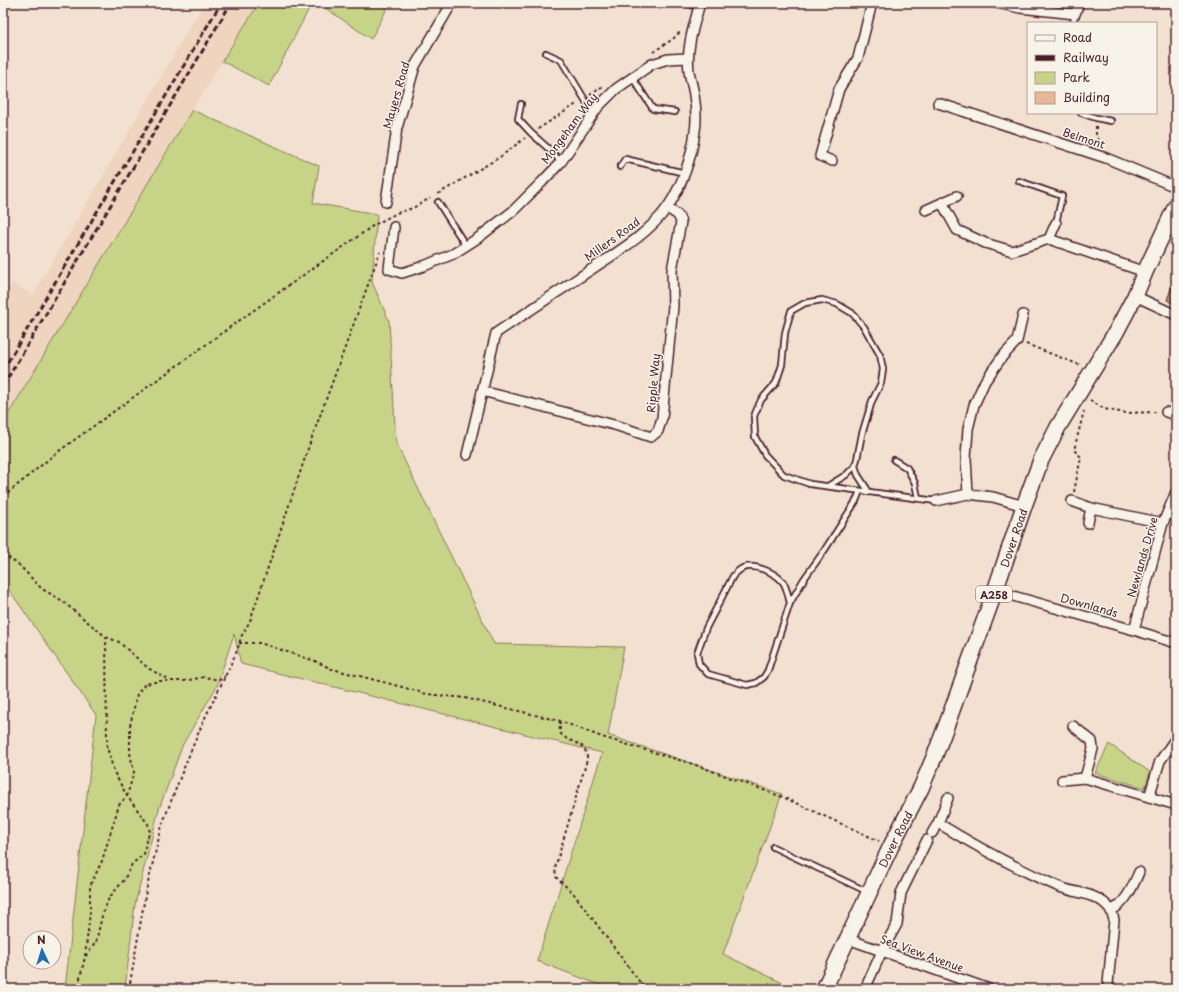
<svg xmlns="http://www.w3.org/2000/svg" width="1179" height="992" font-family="'Playpen Sans',sans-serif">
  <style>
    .built { fill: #efd5bf }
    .green { fill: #c7d487; stroke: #887a59 }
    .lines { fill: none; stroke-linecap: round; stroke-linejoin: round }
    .service-casing { stroke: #4a1f2b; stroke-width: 8 }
    .minor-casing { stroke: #4a1f2b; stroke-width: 12 }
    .primary-casing { stroke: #4a1f2b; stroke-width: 18 }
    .path { stroke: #4a1f2b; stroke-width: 2; stroke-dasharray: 3 3; stroke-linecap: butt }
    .service { stroke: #f7f3e8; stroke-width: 4.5 }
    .minor { stroke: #f7f3e8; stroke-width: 9 }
    .primary { stroke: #f7f3e8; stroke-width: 15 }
    .rail { stroke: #4a1f2b; stroke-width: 3; stroke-dasharray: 6 3; stroke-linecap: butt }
    .wall { fill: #c79e82; stroke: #4a1f2b }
    .building { fill: #e7b897; stroke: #4a1f2b }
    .labels { text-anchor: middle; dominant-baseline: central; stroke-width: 3; stroke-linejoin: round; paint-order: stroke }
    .shield { fill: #f7f3e8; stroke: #7e5f64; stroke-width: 1 }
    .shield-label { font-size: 10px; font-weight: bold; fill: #4a1f2b }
    .street-label { font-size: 11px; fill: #4a1f2b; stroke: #f7f3e8 }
  </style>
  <rect width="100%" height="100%" fill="#f2e1d0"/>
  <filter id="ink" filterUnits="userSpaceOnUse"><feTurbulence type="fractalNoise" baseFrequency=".025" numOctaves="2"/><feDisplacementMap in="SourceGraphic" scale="8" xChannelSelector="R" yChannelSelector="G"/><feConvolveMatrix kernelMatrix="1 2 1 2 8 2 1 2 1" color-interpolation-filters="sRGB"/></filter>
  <g filter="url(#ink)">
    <polygon class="built" points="204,3 259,3 192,110 3,423 3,300 12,282 33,295"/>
    <g class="green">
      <polygon points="259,3 312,3 269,86 222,61"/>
      <polygon points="318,3 390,3 371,39"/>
      <polygon points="192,110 319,166 313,203 377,214 372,282 389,321 396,443 494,644 624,647 608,735 782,794 723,954 795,989 610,989 537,961 602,753 241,664 234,634 217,686 183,744 159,809 135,904 125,989 65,989 96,715 3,581 3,423"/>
      <polygon points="1109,744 1150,772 1145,788 1095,773"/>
    </g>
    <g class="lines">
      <g class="service-casing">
        <g id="service">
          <polyline points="685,3 699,7"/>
          <polyline points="1073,23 1075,14"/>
          <polyline points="546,53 561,60 593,113"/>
          <polyline points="632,77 653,109 675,112"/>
          <polyline points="521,104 518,119 531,133 550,150 561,162"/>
          <polyline points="1081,113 1096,118 1111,121"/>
          <polyline points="620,167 625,159 685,173"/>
          <polyline points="1019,181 1062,196 1056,223"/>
          <polyline points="438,202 466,246"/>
          <polyline points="894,460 907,468 915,483 918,498"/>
          <polyline points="855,466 858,475 869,492"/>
          <polyline points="828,486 846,475 855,466 857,459 862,434 872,401 881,383 883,369 880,355 864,327 852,313 837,304 822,300 805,303 791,311 785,333 782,365 776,383 761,400 754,416 755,437 765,455 784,475 810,484 936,501"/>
          <path d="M790 603C788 596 787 588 783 582 776 573 757 565 746 567 740 568 736 573 733 576L706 628 697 653 699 664 708 674 747 685 756 683 764 677 768 670 790 603 804 579 824 551 856 501 860 491"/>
          <polyline points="773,847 868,892"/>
        </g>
      </g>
      <g class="minor-casing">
        <g id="minor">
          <polyline points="996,3 1020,8 1075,14 1079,3"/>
          <polyline points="938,103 1106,158 1176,187"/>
          <polyline points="832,161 820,156 839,89 858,58 872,3"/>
          <polyline points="386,202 397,128 415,66 452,3"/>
          <polyline points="942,203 957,230 985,243 1012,251 1049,239 1145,272"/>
          <polyline points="926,210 957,196"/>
          <polyline points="394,227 389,269 402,273 424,266 453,254 478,238 513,211 542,182 561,162 598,107 616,89 652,64 668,59 688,58"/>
          <polyline points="1049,239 1056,223"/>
          <polyline points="1135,296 1176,315"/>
          <polyline points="482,391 618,426 651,437 658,431 662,418 673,306 672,270 681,222 678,215 667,208"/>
          <polyline points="1166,412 1176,415"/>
          <path d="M467 455 496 333C528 312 560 290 592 269 619 251 648 234 667 208 682 186 692 157 695 131 697 119 696 107 694 95 693 87 690 79 689 71 686 48 694 25 700 3"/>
          <polyline points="968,494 966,458 968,429 974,405 985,381 1002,357 1017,341 1023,315"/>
          <polyline points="936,501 968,494 993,497 1024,506"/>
          <polyline points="1072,501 1091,508 1163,523"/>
          <polyline points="1088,523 1091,508"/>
          <polyline points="995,591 1134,630 1176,643"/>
          <polyline points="1134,630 1163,523 1176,492"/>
          <polyline points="1073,726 1092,741 1093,749 1085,778"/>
          <polyline points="1062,780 1085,778 1176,805"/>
          <polyline points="1149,797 1160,761 1176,738"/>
          <path d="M938 823C977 847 1016 868 1057 886 1073 893 1090 892 1103 902 1110 907 1112 912 1114 920L1108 984 1109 989"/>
          <polyline points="932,833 938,823 948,798"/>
          <path d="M1112 910C1126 903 1133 886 1139 872"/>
          <polyline points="848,939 989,989"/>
          <polyline points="865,989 882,951 897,924 901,893 927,840"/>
        </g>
      </g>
      <g class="primary-casing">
        <g id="primary">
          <path id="s1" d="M824 989 891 846 921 788 935 755 948 721 995 591 1024 506 1041 460 1058 427 1116 332 1135 296 1145 272 1176 206"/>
        </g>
      </g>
      <g class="path">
        <polyline points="653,52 673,39 681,31"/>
        <polyline points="590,95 603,86"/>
        <polyline points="1096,126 1096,134 1101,146"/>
        <polyline points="538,129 578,103"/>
        <polyline points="438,194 500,157 525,138"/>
        <polyline points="1026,344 1080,365"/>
        <polyline points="1090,400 1104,409 1125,413 1157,412"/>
        <polyline points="1074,492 1081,457 1074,450 1084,411"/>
        <polyline points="3,497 55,454 233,325 374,225 397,213 413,208 430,198"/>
        <polyline points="3,554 19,565 42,589 61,600 106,637 107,747 114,772 127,796 148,824 150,832 146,841 144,854 132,864 124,880 109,898 102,916 96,942 85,957 80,978 80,989"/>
        <polyline points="106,637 119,642 148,668 169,680"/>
        <polyline points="239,643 260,643 315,661 332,669 391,684 427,694 465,698 560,721 602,737 696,765 785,798 879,841"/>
        <path d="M560 721C560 725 559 730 561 734 569 744 585 740 587 757 587 761 585 767 584 770L555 868 556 877 574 894 645 989"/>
        <polyline points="85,956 90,913 90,886 102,861 119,805 127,796 134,772 130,753 130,726 137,694 145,684 160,681 184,681 204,677 220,680 225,676"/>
        <polyline points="129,989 146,891 162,825 183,770 203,722 233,660 238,648 241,637 250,621 310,443 380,252"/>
      </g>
      <use href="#service" class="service"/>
      <use href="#minor" class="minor"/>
      <use href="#primary" class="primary"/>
      <g class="rail">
        <polyline points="3,370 221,3"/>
        <polyline points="3,386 231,3"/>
      </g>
    </g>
    <polygon class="wall" points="1176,280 1176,305 1167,300 1171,289"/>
    <polygon class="building" points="1176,280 1176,291 1171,289"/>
  </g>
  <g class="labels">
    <rect class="shield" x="976" y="586" width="36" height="16" rx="3"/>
    <g class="shield-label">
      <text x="994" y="594">A258</text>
    </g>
    <g class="street-label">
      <text transform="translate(396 95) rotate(-74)">Mayers Road</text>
      <text transform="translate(569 128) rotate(-53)">Mongeham Way</text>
      <text transform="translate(1084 138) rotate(18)">Belmont</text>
      <text transform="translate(612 239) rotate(-36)">Millers Road</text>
      <text transform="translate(653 383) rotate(-85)">Ripple Way</text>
      <text stroke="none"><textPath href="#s1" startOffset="490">Dover Road</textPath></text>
      <text transform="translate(1142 557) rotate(-74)">Newlands Drive</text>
      <text transform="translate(1089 605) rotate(16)">Downlands</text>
      <text stroke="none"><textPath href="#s1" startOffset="166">Dover Road</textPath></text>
      <text transform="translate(922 953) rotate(20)">Sea View Avenue</text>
    </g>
  </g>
  <rect width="1179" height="992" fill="none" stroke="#f7f3e8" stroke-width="16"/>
  <rect x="8" y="8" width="1163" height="976" fill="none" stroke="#4a1f2b" stroke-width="1.5" filter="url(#ink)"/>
  <rect x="1027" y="22" width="130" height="92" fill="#f7f3e8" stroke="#b29e9c"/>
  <rect x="1035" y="35" width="20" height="6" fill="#f7f3e8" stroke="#b29e9c"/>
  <text x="1063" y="42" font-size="12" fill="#4a1f2b">Road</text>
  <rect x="1035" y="55" width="20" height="6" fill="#4a1f2b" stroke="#b29e9c"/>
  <text x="1063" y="62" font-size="12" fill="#4a1f2b">Railway</text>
  <rect x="1035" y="72" width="20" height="12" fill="#c7d487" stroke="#b29e9c"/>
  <text x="1063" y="82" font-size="12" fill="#4a1f2b">Park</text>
  <rect x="1035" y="92" width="20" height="12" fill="#e7b897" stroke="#b29e9c"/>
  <text x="1063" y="102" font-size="12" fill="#4a1f2b">Building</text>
  <g transform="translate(42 950) rotate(356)"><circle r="19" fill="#f7f3e8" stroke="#b29e9c"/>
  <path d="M0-3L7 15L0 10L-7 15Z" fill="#1f6fb2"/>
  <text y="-6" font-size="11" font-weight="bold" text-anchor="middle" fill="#4a1f2b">N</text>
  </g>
</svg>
